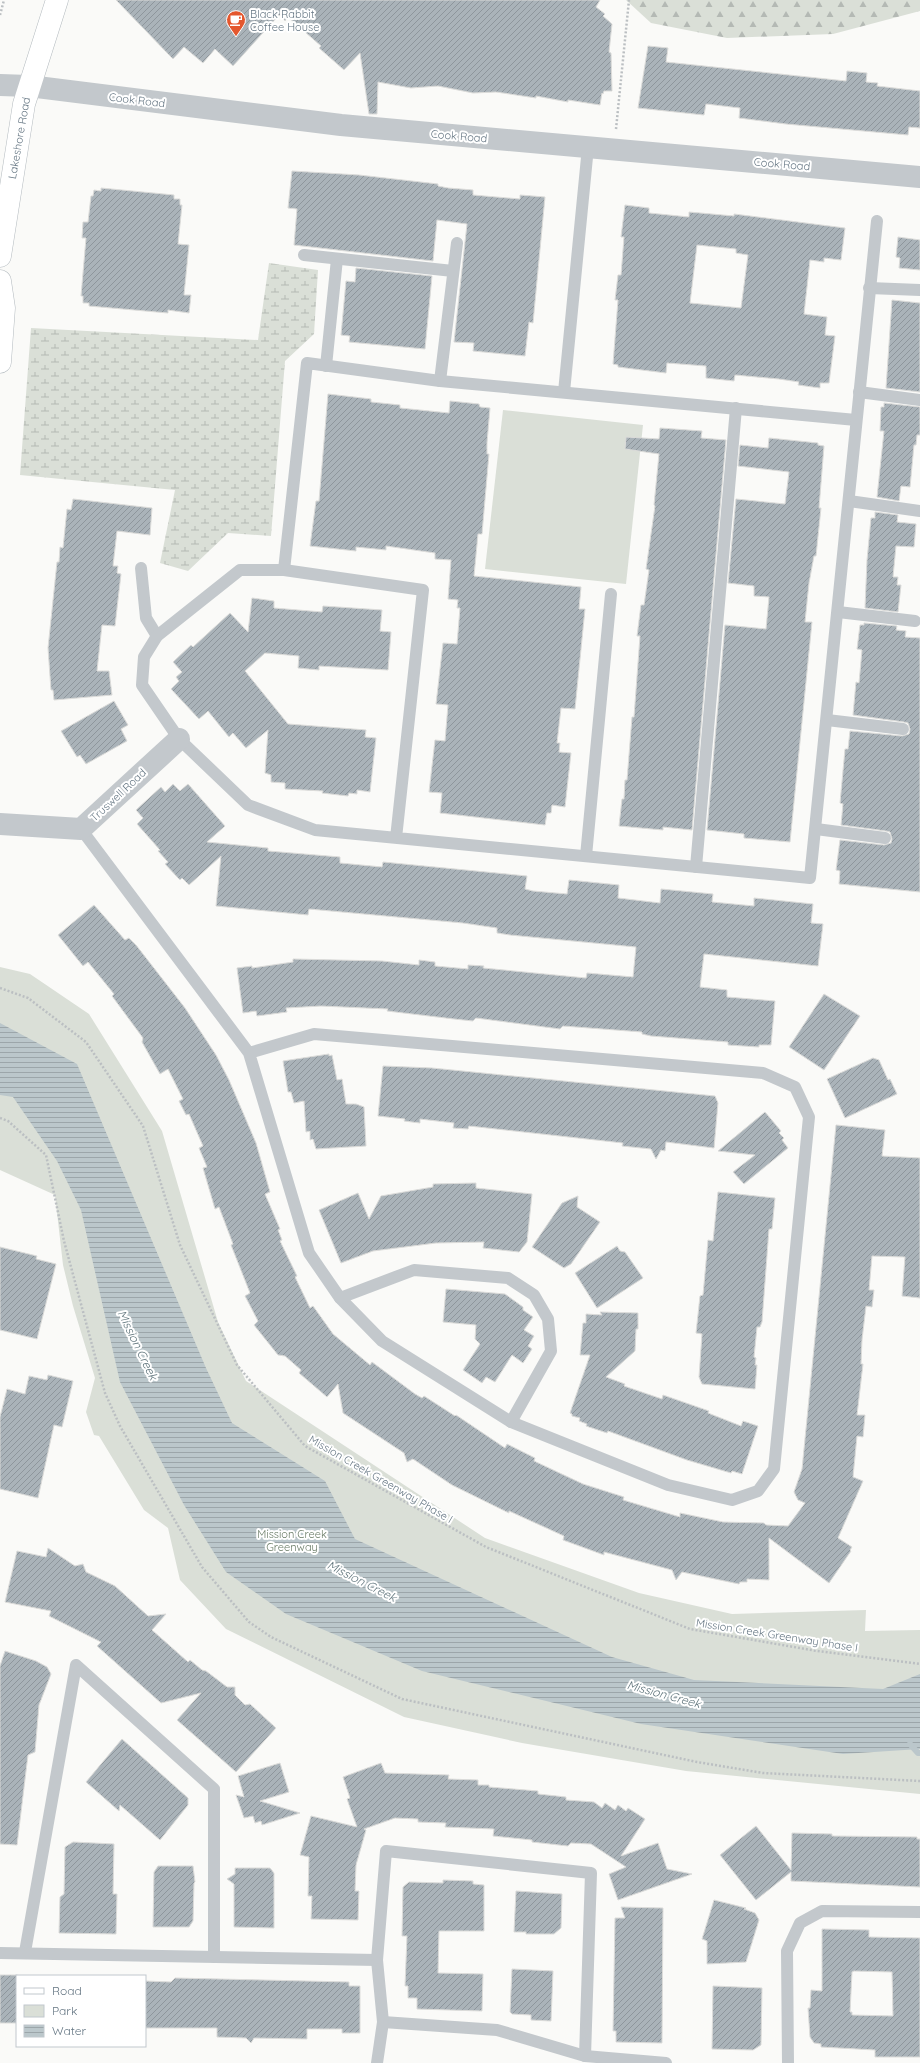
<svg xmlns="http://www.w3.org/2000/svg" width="920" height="2063" font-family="Quicksand,sans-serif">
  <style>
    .green { fill: #dadfd7 }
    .forest { fill: url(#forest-firs) }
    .wetland { fill: url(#wetland-marsh) }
    .water { fill: url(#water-rules) }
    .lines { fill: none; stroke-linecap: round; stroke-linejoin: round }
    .stream { stroke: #bbc7cb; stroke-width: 6 }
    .building { fill: url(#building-hatch); stroke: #dcdcda; fill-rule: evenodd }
    .secondary-casing { stroke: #b3babf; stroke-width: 23 }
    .path { stroke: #bbbfc2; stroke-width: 2.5; stroke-dasharray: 2 2; stroke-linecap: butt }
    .service { stroke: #c3c8cc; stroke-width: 12 }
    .minor { stroke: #c3c8cc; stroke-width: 22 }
    .tertiary { stroke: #c3c8cc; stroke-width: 22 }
    .secondary { stroke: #fff; stroke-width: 22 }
    .labels { text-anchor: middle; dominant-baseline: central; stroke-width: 4; stroke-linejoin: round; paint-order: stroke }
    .poi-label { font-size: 11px; fill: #657683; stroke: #fff; text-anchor: start }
    .street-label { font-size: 11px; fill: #657683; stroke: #fff }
    .park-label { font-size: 11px; fill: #687a64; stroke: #fff }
    .water-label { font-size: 12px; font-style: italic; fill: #60757c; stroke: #fff }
  </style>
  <defs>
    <pattern id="forest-firs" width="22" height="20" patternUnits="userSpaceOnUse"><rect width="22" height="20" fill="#dadfd7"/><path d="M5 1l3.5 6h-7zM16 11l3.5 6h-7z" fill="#b4b9b4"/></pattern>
    <pattern id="wetland-marsh" width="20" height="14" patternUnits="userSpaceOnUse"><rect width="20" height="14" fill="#dadfd7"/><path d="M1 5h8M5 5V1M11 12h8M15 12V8" fill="none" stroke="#b4b9b4"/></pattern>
    <pattern id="water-rules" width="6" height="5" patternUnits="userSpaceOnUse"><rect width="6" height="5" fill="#bbc7cb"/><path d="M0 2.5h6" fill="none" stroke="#9ca6aa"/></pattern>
    <pattern id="building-hatch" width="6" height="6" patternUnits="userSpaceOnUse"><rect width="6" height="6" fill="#aab3b9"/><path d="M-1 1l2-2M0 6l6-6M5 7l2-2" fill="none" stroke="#8e969c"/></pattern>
  </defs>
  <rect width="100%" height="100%" fill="#fafaf8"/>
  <g class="green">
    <polygon points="503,410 643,425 626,584 485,569"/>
    <polygon points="0,967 30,974 89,1014 162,1131 218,1322 246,1381 485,1538 639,1593 732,1614 866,1610 865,1631 920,1630 920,1794 686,1771 522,1743 404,1717 226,1629 180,1580 168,1528 144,1510 99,1436 94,1435 86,1412 95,1378 73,1306 63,1265 55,1195 0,1170"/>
  </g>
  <polygon class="forest" points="626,0 920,0 920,11 833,34 727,38 651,23"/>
  <polygon class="wetland" points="269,263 318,270 314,334 285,361 271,536 228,533 188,571 160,563 175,490 20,475 31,328 258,340"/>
  <polygon class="water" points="0,1023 77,1064 206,1368 232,1423 325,1481 355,1539 612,1657 694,1680 883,1689 920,1674 920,1749 843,1754 641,1724 422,1671 286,1614 226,1572 184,1505 120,1382 81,1210 57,1161 13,1097 0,1095"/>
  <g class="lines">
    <polyline class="stream" points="910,1744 918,1753 920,1753"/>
  </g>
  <g class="building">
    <polygon points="116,0 600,0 596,7 605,14 603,16 612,24 609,52 611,53 612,91 604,91 603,94 602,93 600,105 568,100 568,102 536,96 536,98 496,92 473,93 438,86 411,88 378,82 377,114 369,114 360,53 344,70 319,48 321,46 288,17 285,21 279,15 233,66 215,49 203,63 184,47 173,59"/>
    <polygon points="648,46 668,48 666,62 846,81 847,71 867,73 866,82 878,83 877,86 920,91 920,128 909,127 908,135 786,124 739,118 740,108 706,104 704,115 638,108"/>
    <polygon points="292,171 359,175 438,184 438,186 448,188 473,190 473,195 520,199 520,195 545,197 533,323 529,322 525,356 473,351 474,343 454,342 467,224 437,220 433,261 294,245 297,209 288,208"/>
    <polygon points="101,188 174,195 174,199 180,199 180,205 182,205 178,244 189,245 184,295 191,295 189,313 168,310 168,313 89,306 89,303 83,303 83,296 81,296 86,238 82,238 83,222 88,222 91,196 93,196 94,190 101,191"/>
    <path d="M625 205 649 208V213L689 217V212L734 216V214L845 228 841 260 824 258V262L810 260 804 314 827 317 825 335 835 336 829 383H820V388L798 385 799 382 779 379 735 375 734 381 706 378V366L667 363 666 373 618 367V365L613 364 618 300H615L618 275H621L624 237H621ZM697 245 736 249V253L748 255 741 308 690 303Z"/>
    <polygon points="898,237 920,240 920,270 899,268 900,258 896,257"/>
    <polygon points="356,268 432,276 425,349 349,342 350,336 341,335 346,281 355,282"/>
    <polygon points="892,300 920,303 920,392 886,388"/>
    <polygon points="328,394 371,399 371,402 400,405 400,408 449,413 450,401 479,404 480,407 490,408 487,443 487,454 489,454 482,534 478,534 474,576 581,587 579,609 585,609 575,709 561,708 557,743 560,743 559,752 571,753 565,807 552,805 551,813 547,813 545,825 440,813 442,793 429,792 435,740 445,741 448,705 436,704 443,643 457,644 460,608 457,608 458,600 448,599 451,560 435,559 435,553 386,546 386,550 356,547 356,551 310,546 316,501 319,501"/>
    <polygon points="884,403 920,407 920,435 917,435 916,445 914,445 910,487 901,486 899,501 877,497 884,431 880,431 881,407 884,407"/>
    <polygon points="660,428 702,431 701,438 726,440 692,830 663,827 663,830 619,826 622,799 624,799 625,780 627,780 632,717 634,717 640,636 637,636 641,605 644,605 649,570 646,569 655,506 654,505 659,454 625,449 626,437 659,439"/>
    <polygon points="769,438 818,443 818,445 824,446 819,508 821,508 816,556 814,556 809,583 805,622 812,622 790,842 744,838 744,834 707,830 725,625 766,629 769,597 754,596 754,586 728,583 736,499 785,504 789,472 738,466 740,445 768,448"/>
    <polygon points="73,499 152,508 150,535 117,531 113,566 118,566 117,573 121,574 115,626 102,625 97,671 109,671 112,695 54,700 53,690 51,690 48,648 57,562 59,562 60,547 63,548 67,509 71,510"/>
    <polygon points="875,512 898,515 897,522 916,524 914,547 896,546 893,577 898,577 897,585 901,585 898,612 865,608 867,560 871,518 875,518"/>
    <polygon points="252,598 274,601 274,608 322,612 323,606 382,610 380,631 391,632 388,670 319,666 319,670 298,668 299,656 265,653 245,671 288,724 366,730 365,737 376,738 370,792 357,790 357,794 349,793 348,796 322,793 323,791 285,789 285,783 271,782 271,775 265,773 268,730 246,748 233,733 229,737 208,711 199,719 171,689 179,681 176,677 182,672 173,662 191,645 193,647 230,613 248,632"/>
    <polygon points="864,623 897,626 896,630 906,631 905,637 920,638 920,892 839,884 840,871 836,870 840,840 884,845 891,843 892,839 890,832 886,831 841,825 843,804 840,803 845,749 848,749 850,731 902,736 909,734 910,729 908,723 904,722 853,715 856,682 859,683 862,650 857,649 860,625 864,625"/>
    <polygon points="114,701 128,725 121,729 127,741 86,764 80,755 77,757 61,731"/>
    <polygon points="173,784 180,791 188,784 225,826 207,842 268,848 268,851 340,857 340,863 382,867 383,862 527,876 525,889 533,891 567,894 569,880 619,885 618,898 660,903 661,889 713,894 712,902 754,906 754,898 813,904 811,923 823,924 818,966 704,954 700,987 727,990 727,997 775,1001 771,1045 759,1045 759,1047 728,1045 728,1042 651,1036 642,1034 642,1032 563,1026 560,1029 476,1018 473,1021 454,1019 387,1011 388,1009 321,1006 286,1008 287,1012 257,1016 256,1011 243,1013 237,968 252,966 252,968 293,962 293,959 382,961 419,965 419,960 435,962 435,966 468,969 468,965 484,966 483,968 586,978 587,973 633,977 636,947 510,935 497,933 497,928 463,923 309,909 308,915 216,906 221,856 189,885 182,878 180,880 165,864 168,862 158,851 160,850 137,824 143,818 136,810 161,787 165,792"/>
    <polygon points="94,905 125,940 129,938 136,945 185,1008 216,1055 229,1080 256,1143 270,1192 265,1194 280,1229 278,1230 282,1240 280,1241 297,1276 295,1277 310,1308 313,1306 333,1334 370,1365 372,1362 415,1394 422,1398 424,1396 455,1416 456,1415 505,1448 507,1444 535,1458 534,1461 583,1484 624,1497 623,1500 680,1517 680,1513 723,1522 764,1523 766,1525 788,1526 805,1503 798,1500 794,1492 802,1469 836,1125 885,1130 882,1156 920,1158 920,1298 902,1296 905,1257 872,1256 869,1290 874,1290 872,1307 866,1306 862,1340 861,1364 863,1364 857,1415 865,1415 863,1437 857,1436 853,1477 863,1481 838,1538 852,1547 850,1550 851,1551 829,1583 769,1538 769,1580 747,1579 747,1582 740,1582 739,1584 682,1572 676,1580 672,1570 604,1552 604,1555 563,1540 564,1536 509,1511 509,1513 452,1485 413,1459 407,1462 404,1453 343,1413 338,1384 327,1397 299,1373 301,1370 285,1356 278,1355 254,1325 258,1321 245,1296 250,1293 231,1245 233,1244 219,1207 215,1209 203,1168 207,1167 199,1148 203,1146 189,1114 186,1115 179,1101 183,1099 168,1069 160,1074 142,1042 143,1038 112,996 114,994 88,962 83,966 58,935"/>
    <polygon points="824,994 860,1016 824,1070 789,1047"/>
    <polygon points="329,1054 329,1056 332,1055 337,1080 342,1079 346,1104 356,1104 364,1107 366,1146 316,1149 313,1139 310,1140 310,1131 306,1132 304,1101 294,1103 291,1092 288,1092 283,1061"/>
    <polygon points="873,1058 879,1060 888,1080 890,1079 897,1094 845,1118 827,1079"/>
    <polygon points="383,1066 432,1068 715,1096 718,1103 714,1148 666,1142 665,1151 661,1150 656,1159 651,1149 622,1146 623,1143 469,1126 468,1129 453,1128 454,1123 420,1119 420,1123 404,1121 405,1119 378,1116"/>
    <polygon points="765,1112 781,1131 779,1133 784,1138 782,1140 788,1148 744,1184 733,1172 755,1155 718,1151"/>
    <polygon points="476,1183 476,1188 532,1194 527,1242 519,1252 483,1248 484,1242 436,1243 373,1251 341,1263 319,1210 358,1193 369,1219 381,1196 433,1187 433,1184"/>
    <polygon points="718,1192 775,1198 772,1229 769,1229 762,1322 760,1327 757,1327 754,1357 756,1358 755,1365 757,1365 755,1389 702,1384 699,1377 702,1334 696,1333 700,1296 703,1295 708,1240 713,1241"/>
    <polygon points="578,1196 577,1207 600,1222 571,1264 564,1268 532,1247 562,1203"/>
    <polygon points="617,1246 620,1251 625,1252 643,1278 597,1308 575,1273"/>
    <polygon points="0,1247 37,1256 36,1259 56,1264 37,1339 0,1330"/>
    <polygon points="446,1289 505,1294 523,1307 523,1310 533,1317 524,1330 534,1336 528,1346 532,1349 523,1363 512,1355 495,1382 486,1377 482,1383 463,1370 480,1344 475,1339 476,1325 443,1322"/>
    <polygon points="600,1312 638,1313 638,1329 636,1329 635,1351 606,1377 625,1384 624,1386 662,1399 663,1395 709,1411 708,1413 741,1426 743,1421 758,1426 742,1474 732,1471 731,1473 687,1460 608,1431 607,1433 586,1426 587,1424 579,1421 580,1418 572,1416 572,1414 570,1413 590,1355 580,1355 583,1323 586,1323 586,1314 602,1315"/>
    <polygon points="48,1375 73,1381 62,1427 54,1425 38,1498 0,1489 0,1417 7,1389 25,1394 29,1376 47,1380"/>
    <polygon points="48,1548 75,1566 83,1564 86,1572 115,1586 148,1616 166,1614 152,1630 188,1662 190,1660 202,1670 206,1671 227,1687 235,1687 235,1695 245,1705 250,1704 276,1728 236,1772 177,1720 201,1693 161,1703 97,1646 101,1642 49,1616 51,1611 5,1602 17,1551 46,1557"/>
    <polygon points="5,1651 36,1661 47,1667 51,1674 39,1705 35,1752 28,1755 17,1845 0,1844 0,1666"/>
    <polygon points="122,1739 188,1798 188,1805 160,1840 120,1805 119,1811 86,1782"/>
    <polygon points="280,1763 289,1792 260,1801 300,1813 262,1825 261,1821 255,1823 253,1816 244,1818 236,1795 244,1797 238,1776"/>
    <polygon points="381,1763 385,1773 449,1775 448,1779 478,1780 478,1785 489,1785 489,1787 538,1791 538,1794 566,1797 566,1800 594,1802 602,1808 605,1803 615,1810 618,1805 626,1811 628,1808 645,1819 621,1856 658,1843 667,1869 692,1874 618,1900 609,1874 626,1867 591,1844 571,1843 568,1846 532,1842 532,1840 493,1836 494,1829 445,1827 446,1823 418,1822 418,1819 395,1818 364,1829 366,1830 356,1865 355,1891 359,1891 358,1920 311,1919 312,1896 308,1896 309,1857 300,1855 311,1816 357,1827 347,1799 350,1798 343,1777"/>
    <polygon points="756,1826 791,1870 792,1833 832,1834 832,1836 917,1837 917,1839 920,1839 920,1887 791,1881 791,1872 756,1900 720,1855"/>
    <polygon points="73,1842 114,1844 113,1894 117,1894 116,1934 59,1933 60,1897 64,1894 65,1847"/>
    <polygon points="158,1866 193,1866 195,1882 194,1883 193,1921 189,1927 153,1927 154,1872"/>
    <polygon points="235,1868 270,1868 274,1873 274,1928 234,1927 234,1884 227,1879 235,1874"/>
    <polygon points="443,1880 473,1881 473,1884 484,1885 484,1931 439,1931 438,1973 483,1974 482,2011 417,2009 417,1998 408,1998 408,1986 405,1986 407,1936 402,1936 403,1887 409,1882 443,1883"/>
    <polygon points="516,1891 562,1894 561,1928 554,1934 526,1934 526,1932 514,1932"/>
    <polygon points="714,1900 746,1908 744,1909 755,1913 759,1920 746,1962 707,1964 707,1941 702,1939"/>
    <polygon points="621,1907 663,1908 662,2043 616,2042 616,2031 613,2031 615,1918 625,1918"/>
    <path d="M822 1929 869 1930V1937L920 1938V2057H875V2050L821 2047V2044L814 2043 810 2037 808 2008H810L811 1990 822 1991ZM854 1971 892 1972 893 2016 852 2015V2012H850L852 1972Z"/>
    <polygon points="512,1969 553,1971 551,2021 531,2020 531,2015 512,2014 510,2012"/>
    <rect x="0" y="1975" width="17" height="48"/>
    <polygon points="175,1978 349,1982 349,1986 360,1986 360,2033 342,2033 342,2029 307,2029 307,2039 254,2038 251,2043 246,2038 217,2037 217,2028 145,2028 145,1981 171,1982"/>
    <polygon points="713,1986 762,1988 761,2045 753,2050 712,2049"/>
  </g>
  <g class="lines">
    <g class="secondary-casing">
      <g id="secondary">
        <polyline points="0,256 24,104 57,0"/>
        <polyline points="0,281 4,308 0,362"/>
      </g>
    </g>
    <g class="path">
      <polyline points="0,15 4,0"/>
      <polyline points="616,129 629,0"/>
      <polyline points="0,988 28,998 86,1042 143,1126 180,1245 237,1365 305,1446 486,1547 690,1629 817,1651 920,1664"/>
      <polyline points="0,1118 8,1121 46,1155 64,1241 105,1393 120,1426 202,1567 249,1622 271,1637 402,1699 697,1762 763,1773 920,1781"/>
    </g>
    <g class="service">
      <polyline points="304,255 453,271"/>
      <polyline points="869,288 920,290"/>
      <polyline points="326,366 337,259"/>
      <polyline points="440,381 457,243"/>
      <polyline points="564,392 588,147"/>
      <polyline points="859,392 920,400"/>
      <polyline points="849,501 920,511"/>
      <polyline points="141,568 146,618 157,636"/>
      <polyline points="284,570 307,363 440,381 856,420"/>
      <polyline points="838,612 915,621"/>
      <polyline points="827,720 903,729"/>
      <polyline points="81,829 249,1053 309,1253 340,1298 382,1341 511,1422 668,1485 732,1500 758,1491 774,1469 809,1117 795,1087 763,1073 314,1034 249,1053"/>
      <polyline points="816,829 885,838"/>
      <polyline points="396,838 423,590 284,570 240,570 157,636 144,657 142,685 179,739 248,805 315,830 810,878 877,221"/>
      <polyline points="586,856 611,594"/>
      <polyline points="696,867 736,408"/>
      <polyline points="340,1298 414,1270 508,1278 534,1295 548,1319 551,1351 511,1422"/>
      <polyline points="25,1952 76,1665 214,1789 214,1957"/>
      <polyline points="0,1953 377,1960"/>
      <polyline points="383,2022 497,2030 585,2056 666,2063"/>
      <polyline points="377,2063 383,2022 377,1960 386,1851 591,1873 585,2056"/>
      <polyline points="788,2063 787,1951 800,1923 822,1911 920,1912"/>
    </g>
    <g class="minor">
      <polyline points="0,85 29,86"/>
      <polyline points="0,824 81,829 179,739"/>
    </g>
    <polyline class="tertiary" points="29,86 341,125 920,177"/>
    <use href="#secondary" class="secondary"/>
  </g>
  <defs>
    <g id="cafe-pin" transform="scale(1)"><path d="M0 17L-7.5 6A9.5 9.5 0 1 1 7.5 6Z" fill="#e4572e" stroke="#fff"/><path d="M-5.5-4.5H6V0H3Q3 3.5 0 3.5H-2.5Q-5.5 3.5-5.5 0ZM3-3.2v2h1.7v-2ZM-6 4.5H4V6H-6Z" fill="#fff"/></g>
  </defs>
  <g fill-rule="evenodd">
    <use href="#cafe-pin" x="236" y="20"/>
  </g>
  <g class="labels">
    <g class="poi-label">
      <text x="250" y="14">Black Rabbit<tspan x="250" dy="13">Coffee House</tspan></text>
    </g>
    <g class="street-label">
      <text transform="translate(137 100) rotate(7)">Cook Road</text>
      <text transform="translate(459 136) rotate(5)">Cook Road</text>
      <text transform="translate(19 138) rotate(-80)">Lakeshore Road</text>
      <text transform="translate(782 164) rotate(5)">Cook Road</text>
      <text transform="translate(118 795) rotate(-43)">Truswell Road</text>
      <text transform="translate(381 1479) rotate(30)">Mission Creek Greenway Phase I</text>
      <text transform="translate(777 1635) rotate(9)">Mission Creek Greenway Phase I</text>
    </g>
    <g class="park-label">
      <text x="292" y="1534">Mission Creek<tspan x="292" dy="13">Greenway</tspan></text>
    </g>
    <g class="water-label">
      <text transform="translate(138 1345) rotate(64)">Mission Creek</text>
      <text transform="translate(362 1581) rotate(27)">Mission Creek</text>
      <text transform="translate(664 1694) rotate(15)">Mission Creek</text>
    </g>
  </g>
  <rect x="16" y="1975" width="130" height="72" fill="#ffffff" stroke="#c1c8cd"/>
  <rect x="24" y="1988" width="20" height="6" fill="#ffffff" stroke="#c1c8cd"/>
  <text x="52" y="1995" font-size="12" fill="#657683">Road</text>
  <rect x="24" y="2005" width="20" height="12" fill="#dadfd7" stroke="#c1c8cd"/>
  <text x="52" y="2015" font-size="12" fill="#657683">Park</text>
  <rect x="24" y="2025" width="20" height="12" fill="url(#water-rules)" stroke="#c1c8cd"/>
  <text x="52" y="2035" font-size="12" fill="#657683">Water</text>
</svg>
